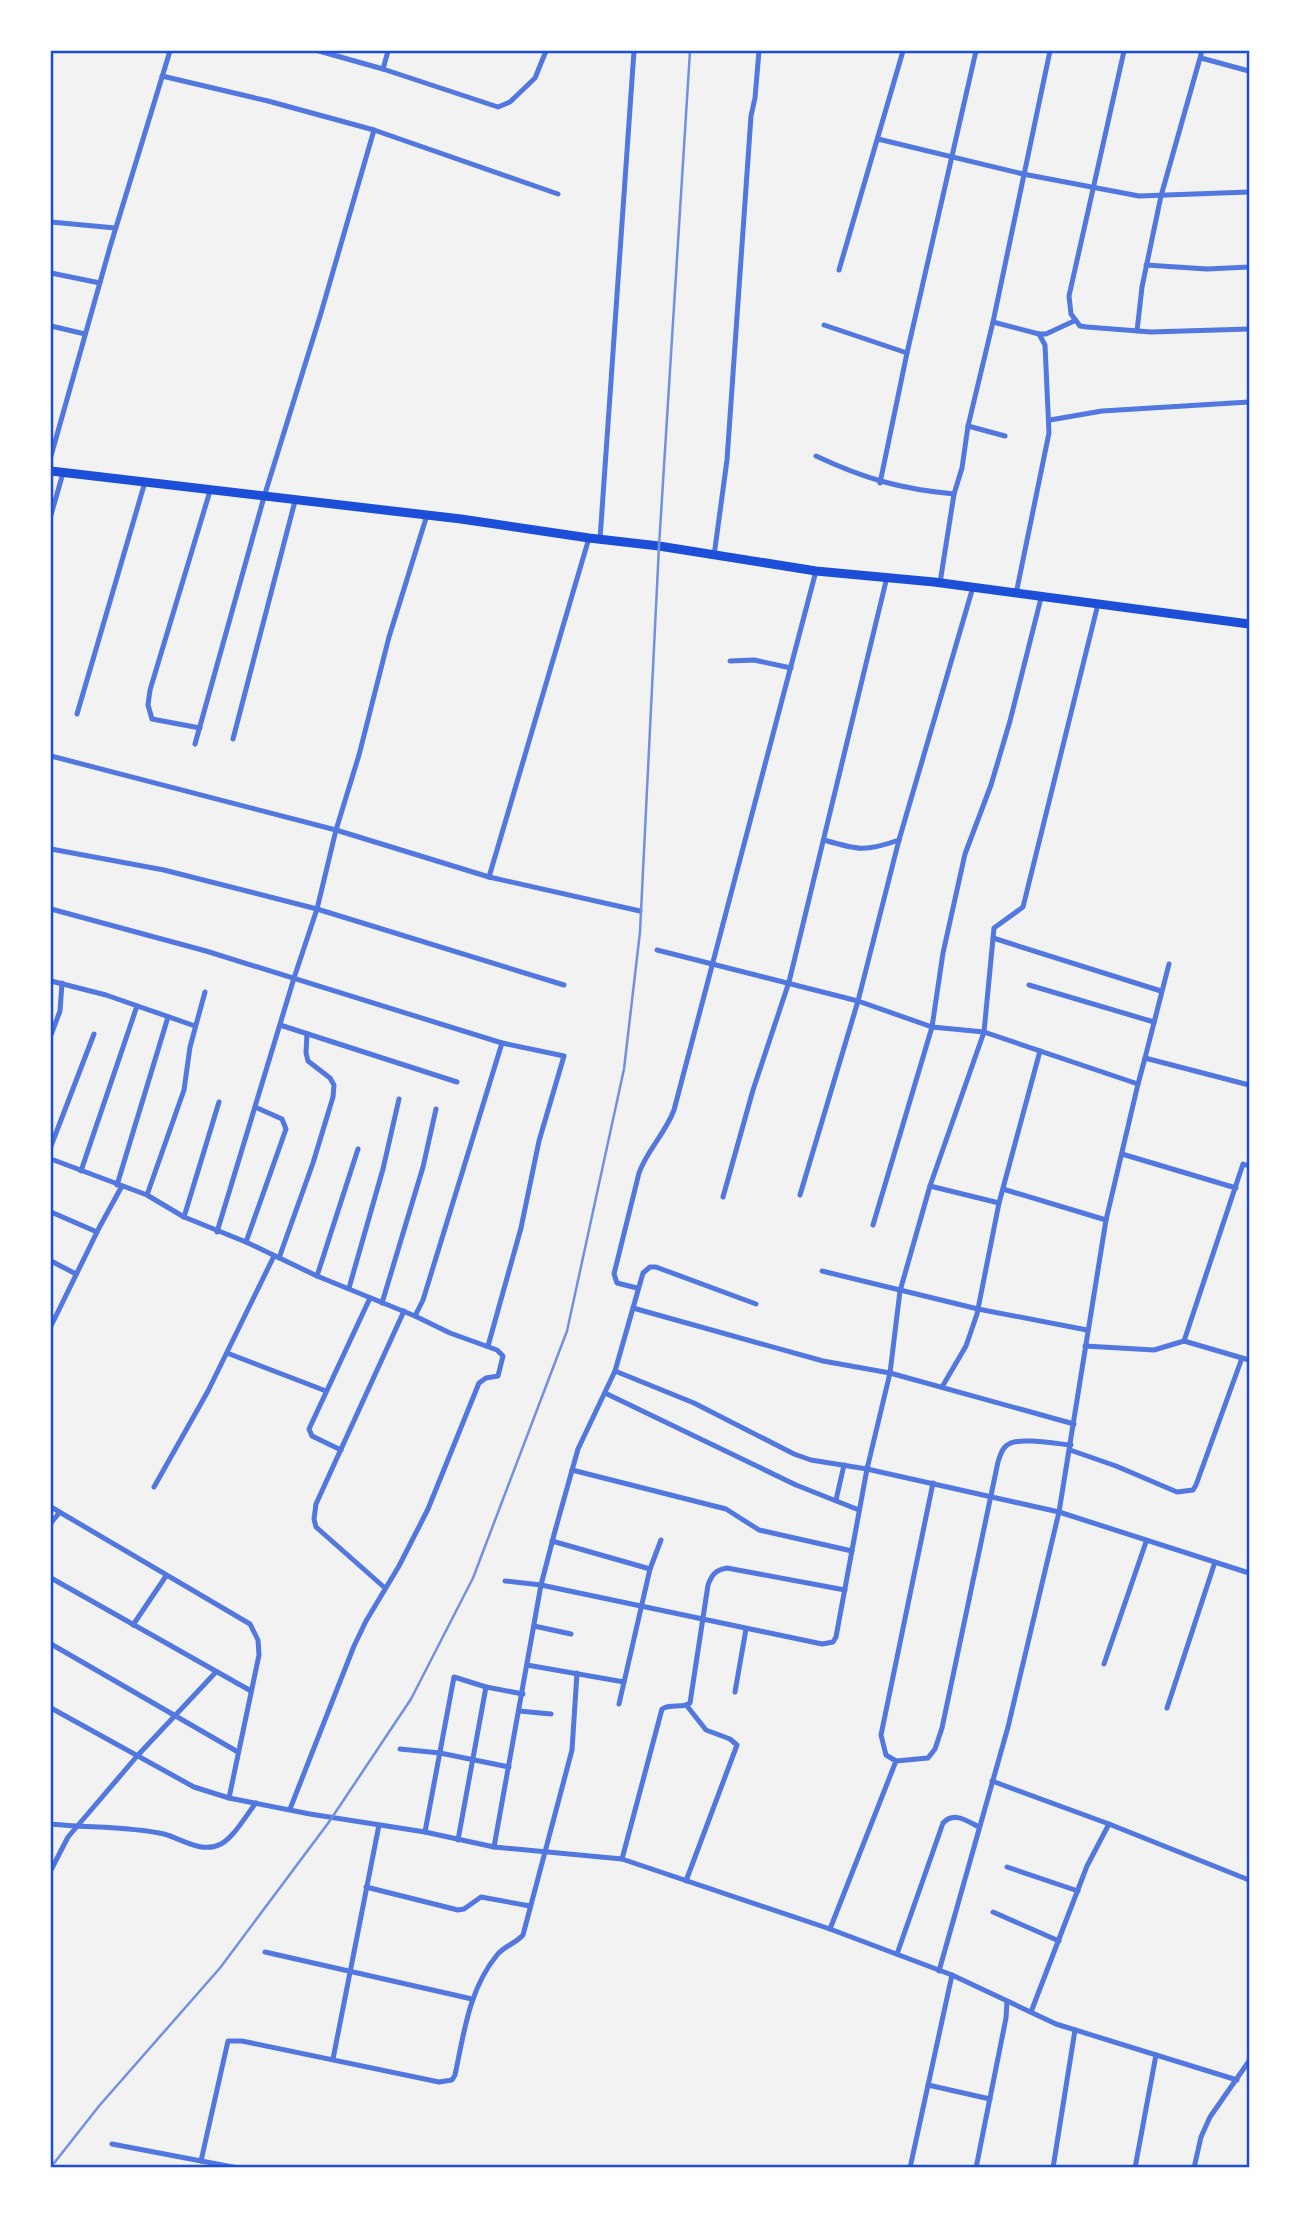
<svg xmlns="http://www.w3.org/2000/svg" width="1300" height="2219" font-family="'Nunito Sans',sans-serif">
  <style>
    .lines { fill: none; stroke-linecap: round; stroke-linejoin: round }
    .minor { stroke: #5277de; stroke-width: 5 }
    .primary { stroke: #1d4ed8; stroke-width: 9 }
    .rail { stroke: #7290e2; stroke-width: 2.5 }
    .neatline { fill: none; stroke: #1d4ed8; stroke-width: 2.5 }
  </style>
  <rect width="100%" height="100%" fill="#f2f2f2"/>
  <g class="lines">
    <g class="minor">
      <polyline points="319,51 383,69 498,107 510,102 535,78 546,51"/>
      <polyline points="1124,51 1069,296 1071,314 1080,326 1087,327 1151,332 1249,329"/>
      <polyline points="1201,58 1249,71"/>
      <polyline points="383,69 388,51"/>
      <polyline points="162,76 268,101 374,130 558,194"/>
      <polyline points="878,139 1023,174 1139,196 1249,192"/>
      <polyline points="51,222 115,228"/>
      <polyline points="1146,265 1207,269 1249,267"/>
      <polyline points="839,270 903,51"/>
      <polyline points="51,273 100,283"/>
      <polyline points="993,322 1039,334 1045,345 1049,433 1016,594"/>
      <polyline points="824,325 907,353"/>
      <polyline points="51,326 85,334"/>
      <polyline points="1137,331 1142,287 1161,196 1202,51"/>
      <polyline points="1039,334 1046,334 1074,321"/>
      <polyline points="1050,420 1102,411 1249,402"/>
      <polyline points="968,426 1005,436"/>
      <polyline points="51,456 110,247 170,51"/>
      <path d="M816 456C865 479 901 489 954 494"/>
      <polyline points="880,483 907,353 976,51"/>
      <polyline points="51,515 63,473"/>
      <polyline points="600,539 634,51"/>
      <polyline points="714,556 727,460 751,116 755,98 759,51"/>
      <polyline points="940,583 954,494 962,468 968,426 993,322 1050,51"/>
      <polyline points="730,661 754,660 791,668"/>
      <polyline points="77,714 145,482"/>
      <polyline points="200,728 152,719 148,705 150,690 210,491"/>
      <polyline points="233,739 295,501"/>
      <polyline points="195,744 264,497 321,313 374,130"/>
      <polyline points="51,756 336,830 489,877 640,911"/>
      <path d="M824 840C858 850 865 852 899 840"/>
      <polyline points="51,849 164,870 317,909 564,985"/>
      <polyline points="489,877 589,538"/>
      <polyline points="51,909 206,951 502,1043 564,1056 539,1141 521,1228 488,1346"/>
      <polyline points="993,938 1161,991"/>
      <polyline points="657,950 858,1001 932,1027 984,1032 1138,1084 1145,1058 1249,1085"/>
      <polyline points="51,981 106,995 195,1026"/>
      <polyline points="1029,985 1154,1022"/>
      <polyline points="280,1025 457,1082"/>
      <polyline points="51,1035 60,1011 62,983"/>
      <polyline points="1145,1058 1169,964"/>
      <polyline points="51,1146 94,1034"/>
      <polyline points="1122,1154 1236,1188"/>
      <polyline points="51,1159 147,1195 184,1217 246,1242 317,1276 415,1316 450,1333 497,1350 503,1356 498,1376 486,1378 479,1383 428,1509 399,1566 366,1621 354,1646 290,1809"/>
      <polyline points="1249,1166 1243,1164 1184,1341 1249,1360"/>
      <polyline points="81,1171 137,1006"/>
      <polyline points="117,1185 168,1017"/>
      <polyline points="930,1186 999,1203"/>
      <polyline points="1003,1189 1106,1220"/>
      <polyline points="147,1195 184,1090 190,1047 205,992"/>
      <polyline points="800,1195 858,1001 899,840 973,587"/>
      <polyline points="723,1197 753,1090 789,982 887,577"/>
      <polyline points="51,1212 97,1232"/>
      <polyline points="184,1217 219,1102"/>
      <polyline points="873,1225 932,1027 943,953 965,854 991,785 1010,721 1041,598"/>
      <polyline points="217,1232 294,978 317,909 336,830 359,755 389,637 427,515"/>
      <polyline points="246,1242 286,1129 282,1119 255,1107"/>
      <polyline points="279,1258 313,1163 333,1097 334,1085 330,1078 308,1061 306,1053 307,1034"/>
      <polyline points="51,1261 76,1274"/>
      <polyline points="822,1271 978,1309 1087,1330"/>
      <polyline points="317,1276 358,1149"/>
      <polyline points="349,1288 383,1169 399,1099"/>
      <path d="M637 1288 617 1283 614 1274 639 1173C647 1150 665 1134 674 1110L816 571"/>
      <polyline points="382,1303 423,1167 436,1109"/>
      <polyline points="633,1308 823,1361 890,1373 1074,1424"/>
      <polyline points="415,1316 423,1300 502,1043"/>
      <polyline points="51,1326 99,1228 122,1186"/>
      <polyline points="1085,1346 1154,1350 1184,1341"/>
      <polyline points="227,1353 326,1391"/>
      <polyline points="615,1371 694,1403 794,1454 811,1460 867,1469 1059,1512 1249,1573"/>
      <polyline points="942,1387 966,1346 977,1314 999,1203 1040,1051"/>
      <polyline points="605,1393 796,1485 859,1510"/>
      <polyline points="341,1450 312,1436 309,1429 370,1298"/>
      <polyline points="1070,1450 1116,1466 1177,1492 1193,1490 1196,1485 1242,1358"/>
      <polyline points="572,1470 726,1509 759,1530 852,1551"/>
      <polyline points="154,1487 208,1391 274,1256"/>
      <polyline points="836,1500 844,1465"/>
      <polyline points="51,1507 250,1624 258,1640 259,1655 229,1798"/>
      <polyline points="51,1523 59,1513"/>
      <polyline points="552,1541 650,1569"/>
      <polyline points="51,1578 251,1691"/>
      <polyline points="505,1581 541,1585 822,1644 833,1642 836,1637 867,1469 890,1373 900,1291 930,1186 984,1032 994,928 1023,907 1098,604"/>
      <polyline points="385,1588 316,1527 314,1519 316,1504 404,1311"/>
      <polyline points="133,1625 166,1576"/>
      <polyline points="534,1626 571,1634"/>
      <polyline points="51,1644 238,1752"/>
      <polyline points="1104,1664 1146,1542"/>
      <polyline points="527,1665 624,1682"/>
      <polyline points="735,1692 746,1629"/>
      <polyline points="619,1704 650,1569 661,1540"/>
      <polyline points="51,1708 194,1787 229,1798 310,1814 425,1832 494,1847 622,1859 830,1929 952,1975 1056,2024 1237,2080"/>
      <polyline points="1167,1708 1215,1562"/>
      <polyline points="519,1711 551,1714"/>
      <polyline points="400,1749 440,1753 509,1767"/>
      <polyline points="896,1761 886,1755 881,1735 933,1483"/>
      <polyline points="992,1781 1109,1824 1249,1880"/>
      <path d="M51 1824C88 1828 127 1826 164 1834 182 1839 202 1854 221 1844 235 1836 246 1815 256 1803"/>
      <polyline points="425,1832 454,1677 486,1687 523,1694"/>
      <polyline points="458,1840 486,1687"/>
      <polyline points="494,1847 541,1585 555,1531 578,1449 615,1371 643,1273 650,1267 656,1267 756,1304"/>
      <path d="M622 1859 662 1709C671 1703 682 1709 690 1703L708 1585C712 1574 716 1570 727 1568L845 1590"/>
      <polyline points="1007,1867 1078,1891"/>
      <polyline points="51,1870 68,1837 138,1755 216,1672"/>
      <polyline points="686,1881 737,1745 730,1739 706,1730 687,1706"/>
      <polyline points="366,1887 458,1910 464,1909 481,1897 530,1906"/>
      <polyline points="993,1912 1059,1941"/>
      <path d="M830 1929 896 1761 928 1758 935 1749 942 1728 998 1462C1000 1456 1002 1447 1009 1444 1020 1437 1057 1444 1071 1445"/>
      <polyline points="265,1952 472,1999"/>
      <path d="M897 1954 943 1823C954 1811 967 1821 979 1827"/>
      <polyline points="939,1971 1008,1727 1059,1512 1106,1220 1138,1084"/>
      <polyline points="1031,2012 1087,1866 1109,1824"/>
      <polyline points="333,2059 379,1825"/>
      <polyline points="928,2085 990,2099"/>
      <polyline points="112,2144 238,2168"/>
      <path d="M201 2161 228 2041H242L439 2082 452 2080 455 2075C464 2033 469 1989 497 1955 504 1946 515 1944 523 1935L572 1750 577 1673"/>
      <polyline points="910,2168 952,1975"/>
      <polyline points="976,2168 1006,2018 1007,2001"/>
      <polyline points="1053,2168 1075,2030"/>
      <polyline points="1135,2168 1156,2055"/>
      <polyline points="1194,2168 1201,2137 1210,2117 1249,2061"/>
    </g>
    <polyline class="primary" points="51,471 461,519 589,538 659,546 816,571 934,582 1249,624"/>
    <polyline class="rail" points="51,2167 99,2106 220,1968 329,1822 411,1699 473,1578 567,1331 624,1069 640,932 659,546 690,51"/>
  </g>
  <rect width="1300" height="2219" fill="none" stroke="#ffffff" stroke-width="105"/>
  <rect x="52" y="52" width="1196" height="2114" class="neatline"/>
</svg>
